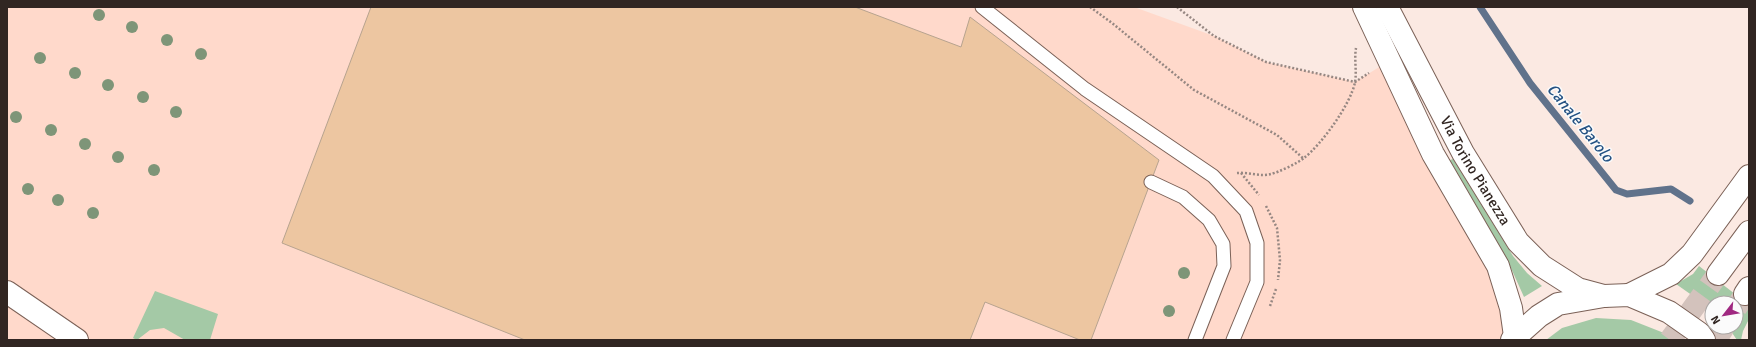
<svg xmlns="http://www.w3.org/2000/svg" width="1756" height="347" font-family="Signika,sans-serif">
  <style>
    .built { fill: #ffd9cb }
    .green { fill: #a4c9a6 }
    .lines { fill: none; stroke-linecap: round; stroke-linejoin: round }
    .stream { stroke: #60728b; stroke-width: 7 }
    .building { fill: #edc6a1; stroke: #b7a38f }
    .primary-tunnel { stroke: #d3c2bc; stroke-width: 22; stroke-dasharray: 22 11; stroke-linecap: butt }
    .highway-tunnel { stroke: #d3c2bc; stroke-width: 22; stroke-dasharray: 22 11; stroke-linecap: butt }
    .lane-casing { stroke: #7b6157; stroke-width: 15 }
    .street-casing { stroke: #7b6157; stroke-width: 24 }
    .secondary-casing { stroke: #7b6157; stroke-width: 24 }
    .primary-casing { stroke: #7b6157; stroke-width: 24 }
    .highway-casing { stroke: #7b6157; stroke-width: 24 }
    .path { stroke: #968782; stroke-width: 2.5; stroke-dasharray: 2 2; stroke-linecap: butt }
    .lane { stroke: #fff; stroke-width: 13 }
    .street { stroke: #fff; stroke-width: 22 }
    .secondary { stroke: #fff; stroke-width: 22 }
    .primary { stroke: #fff; stroke-width: 22 }
    .highway { stroke: #fff; stroke-width: 22 }
    .tree { fill: #7e9578 }
    .labels { text-anchor: middle; dominant-baseline: central; stroke-width: 3; stroke-linejoin: round; paint-order: stroke }
    .street-label { font-size: 15px; fill: #312622; stroke: #fbfbfb }
    .water-label { font-size: 16px; font-style: italic; fill: #255283; stroke: #fbfbfb }
  </style>
  <rect width="100%" height="100%" fill="#fbe9e2"/>
  <polygon class="built" points="7,7 1134,7 1214,36 1266,62 1355,82 1389,61 1498,266 1517,340 9,340 7,339"/>
  <g class="green">
    <polygon points="1453,159 1513,256 1527,273 1542,286 1524,297 1506,257 1450,160"/>
    <polygon points="1699,266 1749,305 1749,319 1743,331 1741,340 1737,340 1728,327 1736,327 1736,303 1712,303 1712,311 1703,303 1676,284 1693,274"/>
    <polygon points="155,291 218,314 210,340 185,340 164,328 150,330 137,340 133,338"/>
    <polygon points="1596,318 1631,320 1664,333 1672,340 1546,340 1562,328"/>
  </g>
  <g class="lines">
    <polyline class="stream" points="1480,7 1530,83 1616,190 1627,194 1671,189 1690,201"/>
  </g>
  <polygon class="building" points="371,7 855,7 961,47 970,17 1159,160 1091,340 1080,340 985,302 970,340 525,340 282,243"/>
  <g class="lines">
    <polyline class="primary-tunnel" points="1670,340 1718,274"/>
    <g class="highway-tunnel">
      <polyline points="1736,308 1745,294"/>
      <polyline points="1716,340 1724,327"/>
    </g>
    <g class="lane-casing">
      <g id="lane">
        <polyline points="982,7 1085,89 1213,176 1246,211 1257,243 1257,282 1233,340"/>
        <polyline points="1151,182 1183,197 1209,220 1223,244 1224,266 1195,340"/>
      </g>
    </g>
    <g class="street-casing">
      <polyline id="street" points="7,292 77,340"/>
    </g>
    <g class="secondary-casing">
      <g id="secondary">
        <polyline points="1364,7 1433,154 1498,266 1511,308 1515,336"/>
        <path id="s1" d="M1387 7 1463 153 1518 242 1542 266 1578 289 1604 296"/>
        <polyline points="1512,340 1539,316 1558,304 1604,296 1629,295 1669,312 1699,333 1704,340"/>
      </g>
    </g>
    <g class="primary-casing">
      <polyline id="primary" points="1718,274 1749,232"/>
    </g>
    <g class="highway-casing">
      <g id="highway">
        <polyline points="1745,294 1749,288"/>
        <polyline points="1629,295 1671,274 1692,254 1749,176"/>
      </g>
    </g>
    <g class="path">
      <polyline points="1090,7 1112,23 1194,90 1277,135 1304,159"/>
      <polyline points="1177,7 1214,36 1266,62 1355,82 1369,73"/>
      <path d="M1237 173C1248 172 1261 177 1271 174 1279 172 1298 163 1304 158 1321 145 1351 104 1355 82 1357 71 1354 60 1356 48"/>
      <polyline points="1241,173 1259,195"/>
      <polyline points="1266,206 1277,228 1280,260 1278,280"/>
      <polyline points="1270,306 1276,289"/>
    </g>
    <use href="#lane" class="lane"/>
    <use href="#street" class="street"/>
    <use href="#secondary" class="secondary"/>
    <use href="#primary" class="primary"/>
    <use href="#highway" class="highway"/>
  </g>
  <g class="tree">
    <circle cx="99" cy="15" r="6"/>
    <circle cx="132" cy="27" r="6"/>
    <circle cx="167" cy="40" r="6"/>
    <circle cx="201" cy="54" r="6"/>
    <circle cx="40" cy="58" r="6"/>
    <circle cx="75" cy="73" r="6"/>
    <circle cx="108" cy="85" r="6"/>
    <circle cx="143" cy="97" r="6"/>
    <circle cx="176" cy="112" r="6"/>
    <circle cx="16" cy="117" r="6"/>
    <circle cx="51" cy="130" r="6"/>
    <circle cx="85" cy="144" r="6"/>
    <circle cx="118" cy="157" r="6"/>
    <circle cx="154" cy="170" r="6"/>
    <circle cx="28" cy="189" r="6"/>
    <circle cx="58" cy="200" r="6"/>
    <circle cx="93" cy="213" r="6"/>
    <circle cx="1184" cy="273" r="6"/>
    <circle cx="1169" cy="311" r="6"/>
  </g>
  <g class="labels">
    <g class="street-label">
      <text stroke="none"><textPath href="#s1" startOffset="186">Via Torino Pianezza</textPath></text>
    </g>
    <g class="water-label">
      <text transform="translate(1580 123) rotate(51)">Canale Barolo</text>
    </g>
  </g>
  <rect width="1756" height="347" fill="none" stroke="#312622" stroke-width="16"/>
  <g transform="translate(1724 315) rotate(239)"><circle r="19" fill="#fbfbfb" stroke="#aaa6a4"/>
  <path d="M0-3L7 15L0 10L-7 15Z" fill="#a02981"/>
  <text y="-6" font-size="11" font-weight="bold" text-anchor="middle" fill="#312622">N</text>
  </g>
</svg>
